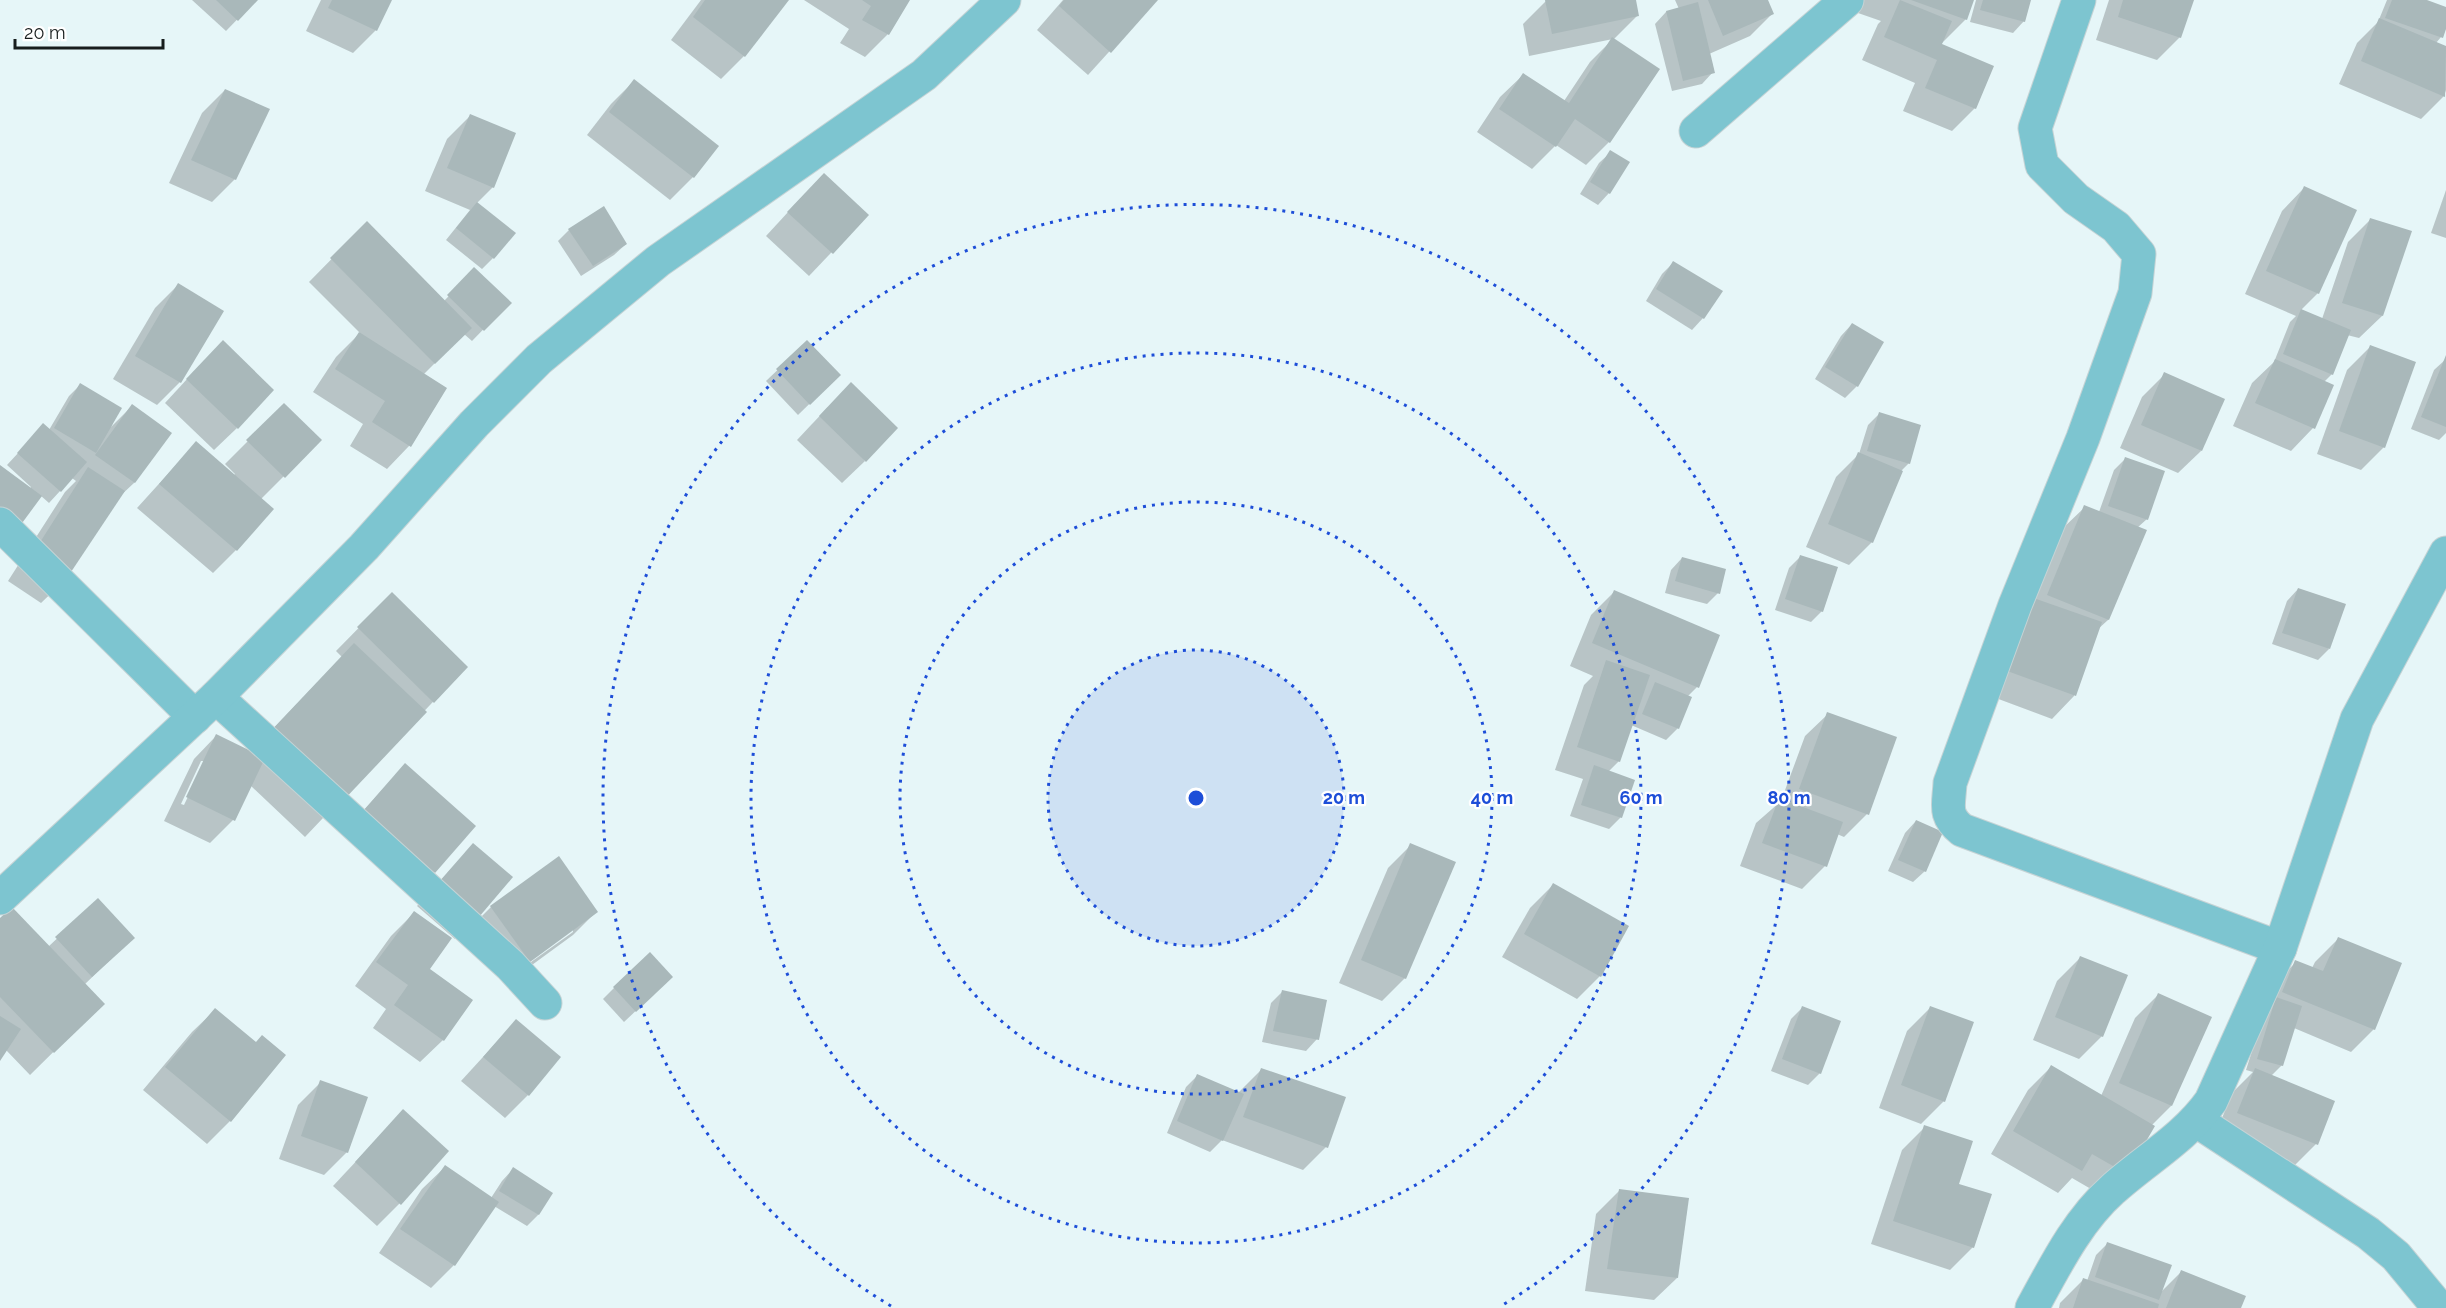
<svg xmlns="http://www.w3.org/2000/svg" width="2446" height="1308" font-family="Raleway,sans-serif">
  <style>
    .shadow { fill: #0003; fill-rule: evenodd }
    .building { fill: #a9b8ba }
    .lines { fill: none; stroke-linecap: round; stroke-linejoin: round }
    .street-casing { stroke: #c5d3d5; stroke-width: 35 }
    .street { stroke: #7dc5d0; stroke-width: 33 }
    .ring { fill: none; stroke: #1d4ed8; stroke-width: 3; stroke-dasharray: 3 6 }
    .centre { fill: #1d4ed8; stroke: #fff; stroke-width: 3 }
    .ring-label { font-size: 18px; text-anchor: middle; font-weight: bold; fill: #1d4ed8; stroke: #fff; stroke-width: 4.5; stroke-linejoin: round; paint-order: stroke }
  </style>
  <rect width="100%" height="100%" fill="#e6f6f8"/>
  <g class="shadow">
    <polygon points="192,0 256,0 226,31"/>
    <polygon points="321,0 390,0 376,30 353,53 306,31"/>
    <polygon points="701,0 787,0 744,56 721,79 671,40"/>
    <polygon points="804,0 909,0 888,34 865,57 840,43 849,29"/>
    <polygon points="1063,0 1156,0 1088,75 1037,30"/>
    <polygon points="1634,0 1637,16 1613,40 1609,142 1586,165 1556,145 1532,169 1477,132 1500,97 1523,75 1564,101 1590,62 1613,39 1529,56 1523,24 1546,1"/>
    <polygon points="1675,0 1767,0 1773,13 1750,36 1709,54 1713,72 1702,84 1672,91 1655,24 1666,12 1679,9"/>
    <polygon points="1863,0 1972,0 1966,19 1940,45 1975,108 1952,131 1903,111 1915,83 1862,60 1878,24 1881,21 1858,13"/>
    <polygon points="1976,0 2029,0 2024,21 2013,33 1970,22"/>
    <polygon points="2109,0 2192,0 2180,37 2157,60 2096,40"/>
    <polygon points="2387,0 2422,0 2446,8 2446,24 2441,37 2436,43 2446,48 2446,90 2444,96 2421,119 2339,84 2357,43 2378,22"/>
    <polygon points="634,81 717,146 693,177 670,200 587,135 611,104"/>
    <polygon points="225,90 235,179 212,202 169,183 202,113"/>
    <polygon points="470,116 493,187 477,203 493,258 482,269 446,240 470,210 425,191 447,139"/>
    <polygon points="1611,152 1609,193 1598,205 1580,194 1599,163"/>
    <polygon points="2304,188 2318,293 2301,310 2322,319 2348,242 2371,219 2382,316 2359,338 2347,335 2332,374 2324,382 2313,428 2291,451 2233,426 2252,383 2274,362 2290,322 2296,316 2245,294 2282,211"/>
    <polygon points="2446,190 2446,238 2431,233"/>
    <polygon points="801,198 867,215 809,276 766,236"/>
    <polygon points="367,223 444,301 475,269 509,303 472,341 464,334 423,375 445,389 409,446 387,469 350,446 363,424 313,392 336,357 360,333 309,282"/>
    <polygon points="569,230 626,244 614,255 581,276 558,241"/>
    <polygon points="1674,262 1703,318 1692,330 1646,301 1662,274"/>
    <polygon points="178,285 180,382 157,405 113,379 155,308"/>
    <polygon points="1852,324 1882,343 1857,386 1845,398 1815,379 1841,336"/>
    <polygon points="807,342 839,375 798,415 766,381"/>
    <polygon points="2370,347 2384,447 2361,470 2317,454 2347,370"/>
    <polygon points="2446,359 2446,433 2439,440 2411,429 2434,370"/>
    <polygon points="200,365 237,428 214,450 165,403"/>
    <polygon points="2165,374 2201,451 2178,473 2120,448 2142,397"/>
    <polygon points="80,385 120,408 111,427 132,406 170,433 134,483 119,497 64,581 41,603 8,581 65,492 76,481 72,478 49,503 40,495 13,533 0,546 0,467 30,489 31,487 7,465 44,425 49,430 69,396"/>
    <polygon points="284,405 320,440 261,499 236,550 213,573 137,508 196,443 233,476 235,474 225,464"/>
    <polygon points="828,407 865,461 842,483 797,440"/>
    <polygon points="1879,414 1909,463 1902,470 1872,542 1849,565 1806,547 1836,477 1859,454 1868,425"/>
    <polygon points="2125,459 2147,519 2137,528 2108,620 2097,630 2074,696 2052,719 1977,691 2062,529 2085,507 2099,512 2114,470"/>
    <polygon points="1800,557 1822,611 1811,622 1775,610 1789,568"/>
    <polygon points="1682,558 1718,593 1707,604 1665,593 1671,570"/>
    <polygon points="2298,589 2329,649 2318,660 2272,644 2287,601"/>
    <polygon points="1614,592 1697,687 1687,697 1678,728 1666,740 1631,725 1619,761 1608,772 1621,817 1609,829 1570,816 1583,779 1555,770 1584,685 1593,676 1570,666 1591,615"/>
    <path d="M392 594 466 667 305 837 250 785 233 820 210 843 164 821 194 759 216 736 251 752 342 657 336 651ZM201 761H205L184 805 181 804Z"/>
    <polygon points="1828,714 1867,814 1844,837 1837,834 1825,866 1802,889 1740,866 1756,823 1781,801 1805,736"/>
    <polygon points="405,765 434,872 411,895 342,834"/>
    <polygon points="1916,821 1925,871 1913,882 1888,871 1905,833"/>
    <polygon points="473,845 478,916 455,939 417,906"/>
    <polygon points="1411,845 1405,978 1382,1001 1339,983 1388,868"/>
    <polygon points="1553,885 1600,976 1577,999 1502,957 1530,908"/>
    <polygon points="98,900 133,938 84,985 102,1004 30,1075 6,1050 0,1058 0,920 48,947"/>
    <path d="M491 907 596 912 573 935 506 984 468 930ZM573 929V932L524 967 523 965Z"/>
    <polygon points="414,913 443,1040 420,1062 373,1028 386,1009 355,986 391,936"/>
    <polygon points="2338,939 2374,1029 2351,1052 2294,1028 2282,1065 2271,1076 2316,1144 2293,1167 2215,1136 2232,1093 2253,1072 2246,1070 2273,985 2296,962 2312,968 2315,962"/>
    <polygon points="2080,958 2102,1036 2079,1059 2033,1040 2057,981"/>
    <polygon points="614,988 660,988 624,1022 603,999"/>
    <polygon points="1282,992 1317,1039 1306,1051 1262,1042 1271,1003"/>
    <polygon points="2158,995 2171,1106 2152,1125 2103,1196 2072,1178 2058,1193 1991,1154 2028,1090 2051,1067 2101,1096 2135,1018"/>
    <polygon points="1802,1008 1820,1073 1808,1085 1771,1071 1791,1019"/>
    <polygon points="1930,1008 1944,1101 1921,1124 1879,1108 1907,1031"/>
    <polygon points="215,1010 256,1044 284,1055 230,1121 207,1144 143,1090 192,1032"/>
    <polygon points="516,1021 528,1095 505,1118 461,1081"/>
    <polygon points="1261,1070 1326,1147 1303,1170 1222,1140 1210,1152 1167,1133 1186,1087 1197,1076 1238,1093"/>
    <polygon points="321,1082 347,1152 324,1175 279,1159 298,1105"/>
    <polygon points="403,1111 400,1203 377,1226 333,1186"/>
    <polygon points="1925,1127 1973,1247 1950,1270 1871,1244 1902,1150"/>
    <polygon points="445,1167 491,1198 502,1181 513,1169 551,1193 538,1215 527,1226 494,1206 454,1265 431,1288 379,1253 422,1189"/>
    <polygon points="1619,1191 1677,1278 1654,1300 1585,1291 1596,1214"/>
    <polygon points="2108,1243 2160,1293 2181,1272 2239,1308 2059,1308 2060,1303 2083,1280 2087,1281 2096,1255"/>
  </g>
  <g class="building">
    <polygon points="216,0 258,0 238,21"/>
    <polygon points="332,0 392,0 377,31 328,8"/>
    <polygon points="705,0 789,0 745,57 693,17"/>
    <polygon points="862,0 910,0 889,35 862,20 871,6"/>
    <polygon points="1064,0 1158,0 1111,53 1059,6"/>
    <polygon points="1545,0 1636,0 1639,16 1552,34"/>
    <polygon points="1708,0 1768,0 1774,14 1723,36"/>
    <polygon points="1900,0 1952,21 1942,44 1994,66 1976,109 1925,88 1937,60 1884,37"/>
    <polygon points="1911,0 1974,0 1967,20"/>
    <polygon points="1983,0 2031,0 2025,22 1980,10"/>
    <polygon points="2123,0 2194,0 2181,38 2118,17"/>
    <polygon points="2392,0 2427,0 2446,7 2446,29 2443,38 2385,18"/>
    <polygon points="1698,2 1715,73 1683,81 1666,11"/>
    <polygon points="2379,18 2446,46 2445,97 2361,61"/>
    <polygon points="1612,37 1660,69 1610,143 1575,119 1556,147 1499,109 1523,73 1569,103"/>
    <polygon points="634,79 719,146 694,178 609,112"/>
    <polygon points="225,89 270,109 236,180 191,160"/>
    <polygon points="470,114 516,133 494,188 447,168"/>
    <polygon points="1610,150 1630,162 1610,194 1590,182"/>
    <polygon points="824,173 869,215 833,254 787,212"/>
    <polygon points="2304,186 2357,210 2319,294 2266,271"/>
    <polygon points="477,202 516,233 494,259 456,228"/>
    <polygon points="604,206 627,244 593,266 568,229"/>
    <polygon points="2370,218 2412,231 2383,316 2342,303"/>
    <polygon points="367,221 472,328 435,364 330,258"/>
    <polygon points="1673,261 1723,291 1704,319 1656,289"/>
    <polygon points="474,267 512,303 484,331 447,295"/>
    <polygon points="178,283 224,311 181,383 135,356"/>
    <polygon points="2301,309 2351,330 2333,375 2283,354"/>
    <polygon points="1852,323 1884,342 1858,387 1825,367"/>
    <polygon points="359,332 447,388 411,447 372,422 385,401 335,369"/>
    <polygon points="223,340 274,390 238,429 186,379"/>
    <polygon points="807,340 841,375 810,405 776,369"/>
    <polygon points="2370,345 2416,362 2385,448 2339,431"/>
    <polygon points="2446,355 2446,427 2421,417"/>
    <polygon points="2275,359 2334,385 2315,429 2255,403"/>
    <polygon points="2164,372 2225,399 2202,451 2141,425"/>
    <polygon points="851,382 898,428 866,462 819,416"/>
    <polygon points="80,383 122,408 96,453 54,428"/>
    <polygon points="284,403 322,440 285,478 246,440"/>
    <polygon points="132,404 172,433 135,483 95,455"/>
    <polygon points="1879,412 1921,425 1910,464 1867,451"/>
    <polygon points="43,423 87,462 61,492 17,453"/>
    <polygon points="196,441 274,509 237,551 159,484"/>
    <polygon points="1858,452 1903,471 1873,543 1828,524"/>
    <polygon points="2125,457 2165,471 2148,520 2108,506"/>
    <polygon points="0,465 42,496 14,534 0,523"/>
    <polygon points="88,467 125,491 65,581 30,558"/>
    <polygon points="2084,505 2147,530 2109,620 2047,595"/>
    <polygon points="1800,555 1838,567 1823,612 1785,599"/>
    <polygon points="1682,557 1726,569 1720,594 1675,581"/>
    <polygon points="2298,588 2346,604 2330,649 2282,633"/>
    <polygon points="1614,590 1720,635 1699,688 1592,643"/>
    <polygon points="392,592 468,667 434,703 357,627"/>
    <polygon points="2025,595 2102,622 2076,696 1999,668"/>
    <polygon points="354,643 427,712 339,805 266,736"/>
    <polygon points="1606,660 1650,675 1620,762 1577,747"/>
    <polygon points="1655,682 1692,697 1679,729 1642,714"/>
    <polygon points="1827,712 1897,737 1869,815 1799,789"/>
    <polygon points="216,734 265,758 235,821 186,797"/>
    <polygon points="405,763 476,826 435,873 364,810"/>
    <polygon points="1594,765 1635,780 1622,818 1581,805"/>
    <polygon points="1779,798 1843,822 1827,867 1762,843"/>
    <polygon points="1916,820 1943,832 1926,872 1898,860"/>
    <polygon points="473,843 513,877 479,917 439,882"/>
    <polygon points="1410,843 1456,862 1406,979 1361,960"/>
    <polygon points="559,856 598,912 530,962 490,906"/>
    <polygon points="1553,883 1629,926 1601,977 1524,934"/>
    <polygon points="98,898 135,938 92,977 55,937"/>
    <polygon points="12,907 105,1004 54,1053 0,997 0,918"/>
    <polygon points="414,911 452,938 430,969 473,1000 444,1041 394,1005 408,985 376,962"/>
    <polygon points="2338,937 2402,963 2375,1030 2282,992 2295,960 2323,971"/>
    <polygon points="650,952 673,977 636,1012 613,987"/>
    <polygon points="2080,956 2128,975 2103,1037 2055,1017"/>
    <polygon points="1282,990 1327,1000 1319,1040 1273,1031"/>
    <polygon points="2158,993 2212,1017 2172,1106 2119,1083"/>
    <polygon points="2276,997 2302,1006 2283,1066 2257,1059"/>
    <polygon points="1802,1006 1841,1021 1821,1074 1782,1059"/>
    <polygon points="1930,1006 1974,1022 1945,1102 1901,1085"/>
    <polygon points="215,1008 256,1042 262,1035 286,1055 231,1122 165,1067"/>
    <polygon points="0,1016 21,1029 0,1061"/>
    <polygon points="516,1019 561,1057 529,1096 483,1057"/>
    <polygon points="2051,1065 2155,1126 2127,1174 2092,1154 2082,1171 2013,1131"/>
    <polygon points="1261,1068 1346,1097 1328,1148 1243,1117"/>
    <polygon points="2255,1068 2335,1101 2318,1145 2237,1113"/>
    <polygon points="1197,1074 1244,1094 1223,1141 1177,1121"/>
    <polygon points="320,1080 368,1097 348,1153 301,1136"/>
    <polygon points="403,1109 449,1151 401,1205 355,1162"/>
    <polygon points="1924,1125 1973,1141 1959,1184 1992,1194 1974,1248 1893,1221"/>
    <polygon points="445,1165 499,1202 455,1266 400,1229"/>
    <polygon points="513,1167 553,1193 539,1215 499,1191"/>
    <polygon points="1619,1189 1689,1198 1678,1278 1607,1269"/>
    <polygon points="2107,1242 2172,1265 2159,1300 2095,1277"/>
    <polygon points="2181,1270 2246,1296 2241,1308 2166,1308"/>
    <polygon points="2083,1278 2159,1304 2158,1308 2073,1308"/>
  </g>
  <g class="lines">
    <g class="street-casing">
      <g id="street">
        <path d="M2079 0 2035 128 2042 165 2076 199 2116 227 2139 254 2135 293 2083 438 2015 605 1950 783C1949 805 1943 815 1962 830L2280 948"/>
        <polyline points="1696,131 1847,0"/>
        <polyline points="0,524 195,717"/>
        <polyline points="216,697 510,965 545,1003"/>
        <polyline points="0,898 216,697 364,547 474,424 539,359 658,261 924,75 1004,0"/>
        <polyline points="2197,1121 2368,1233 2396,1256 2439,1308"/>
        <path d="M2032 1308C2054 1268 2077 1221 2112 1190 2145 1160 2185 1138 2211 1101L2280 948 2357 719 2446 553"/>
      </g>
    </g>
    <use href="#street" class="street"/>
  </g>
  <circle cx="1196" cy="798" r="148" fill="#1d4ed8" fill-opacity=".12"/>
  <g class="ring">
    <circle cx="1196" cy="798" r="148"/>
    <circle cx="1196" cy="798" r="296"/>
    <circle cx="1196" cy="798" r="445"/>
    <path d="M891 1306A593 593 0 1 1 1501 1306"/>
  </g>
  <circle cx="1196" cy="798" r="9" class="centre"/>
  <g class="ring-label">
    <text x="1344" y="804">20 m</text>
    <text x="1492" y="804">40 m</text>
    <text x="1641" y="804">60 m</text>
    <text x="1789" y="804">80 m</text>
  </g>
  <path d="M15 39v9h148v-9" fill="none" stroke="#171d1d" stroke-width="3"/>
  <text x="24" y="39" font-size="18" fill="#171d1d" stroke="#ffffff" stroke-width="4.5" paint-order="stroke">20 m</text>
</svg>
